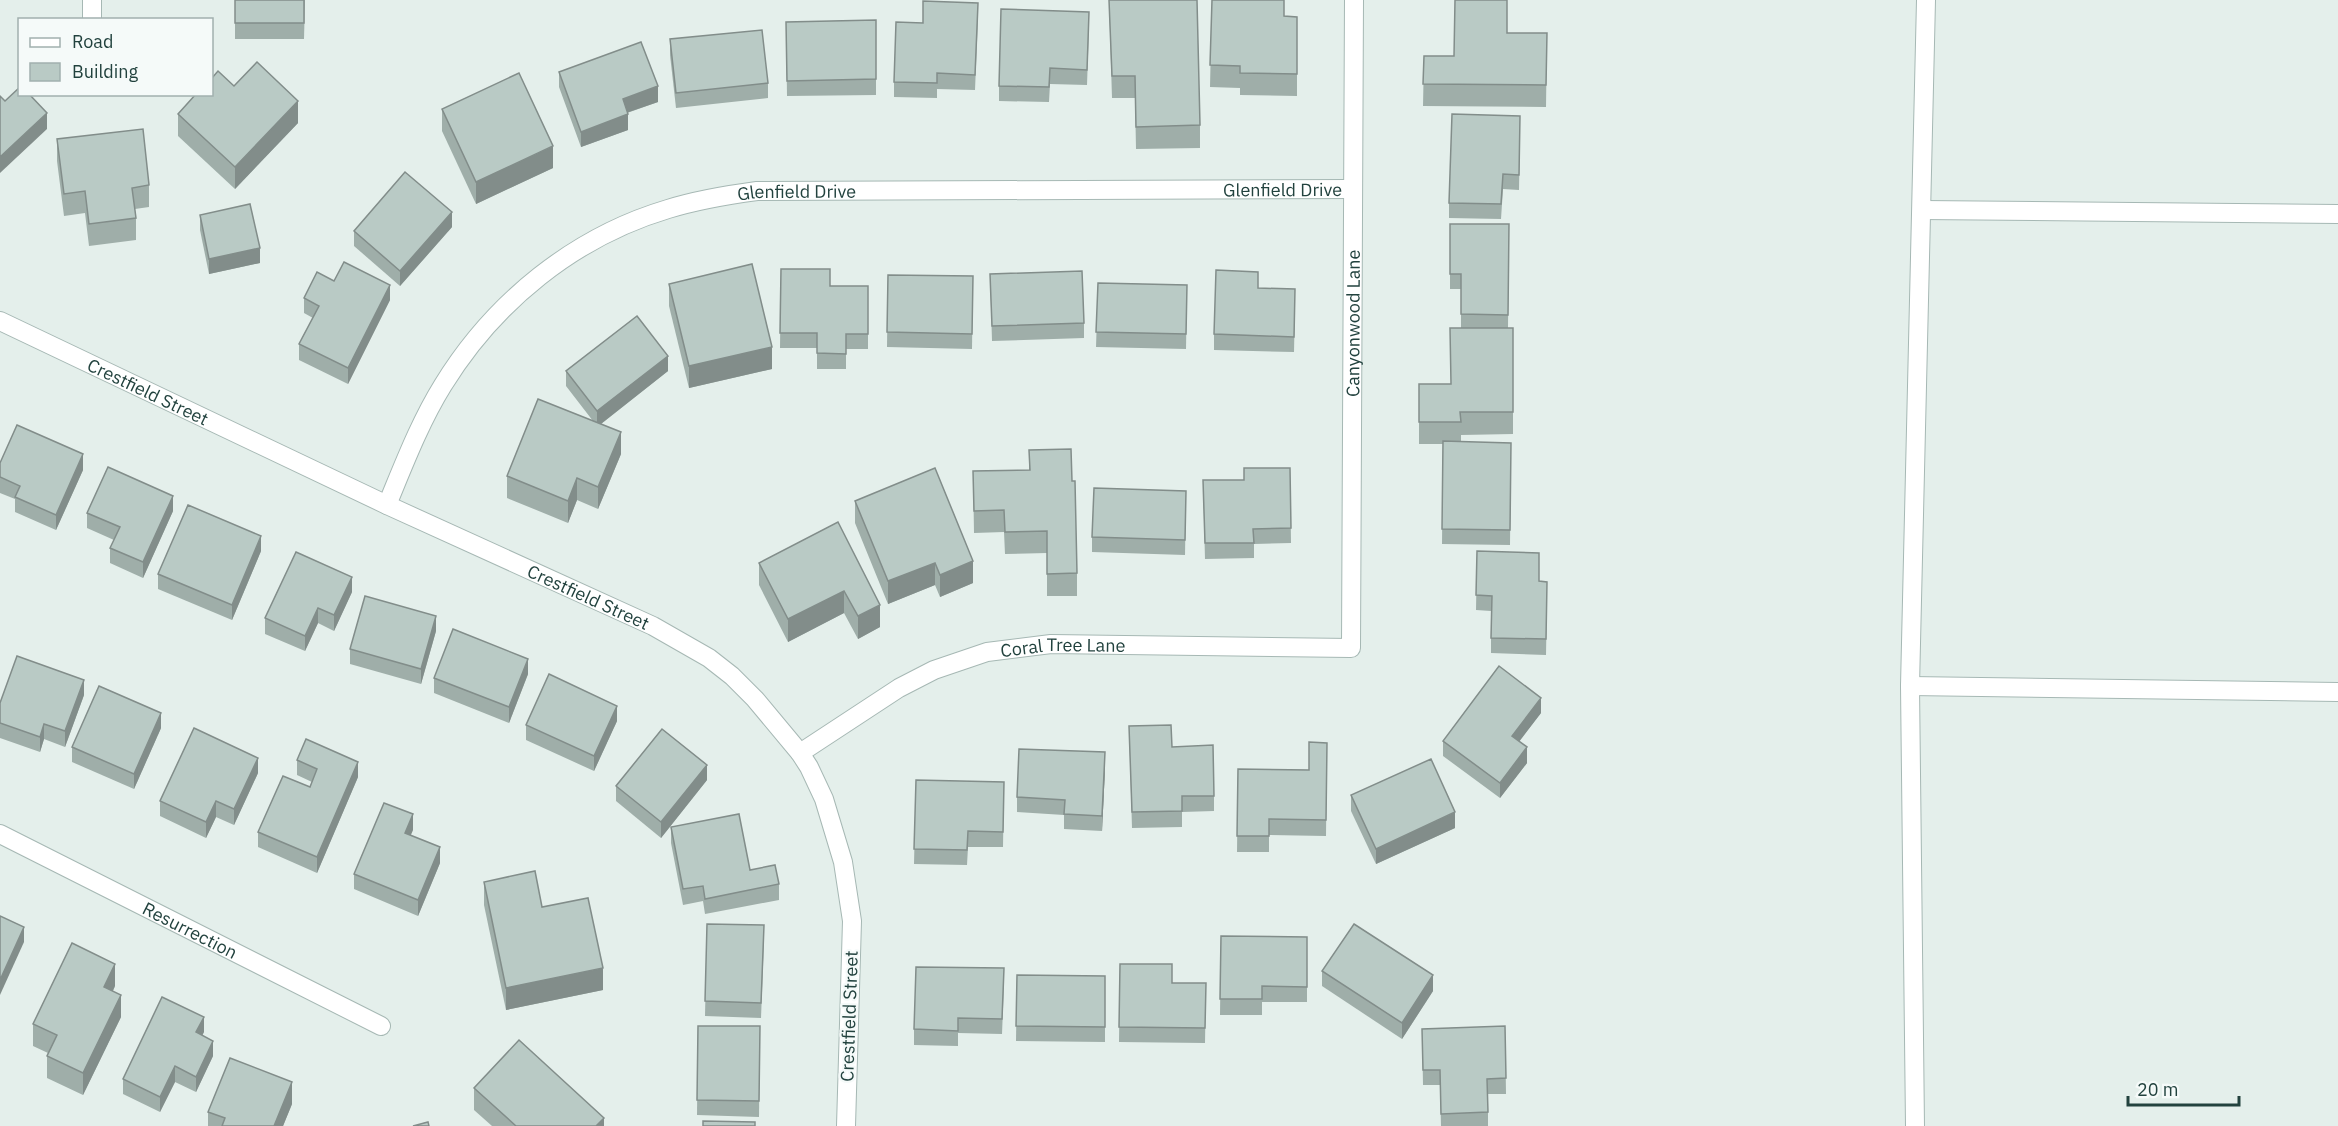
<svg xmlns="http://www.w3.org/2000/svg" width="2338" height="1126" font-family="'IBM Plex Sans',sans-serif">
  <style>
    .lines { fill: none; stroke-linecap: round; stroke-linejoin: round }
    .minor-casing { stroke: #a6b8b4; stroke-width: 20 }
    .minor { stroke: #fff; stroke-width: 18 }
    .wall { fill: #9faea9 }
    .shaded-wall { fill: #828d8a }
    .building { fill: #b9cac5; stroke: #828d8a; stroke-width: 1.5 }
    .labels { text-anchor: middle; dominant-baseline: central; stroke-width: 4.5; stroke-linejoin: round; paint-order: stroke }
    .street-label { font-size: 18px; fill: #22423e; stroke: #f5faf9 }
  </style>
  <rect width="100%" height="100%" fill="#e4efeb"/>
  <g class="lines">
    <g class="minor-casing">
      <g id="minor">
        <polyline points="92,20 92,0"/>
        <polyline points="1922,210 2338,214"/>
        <path id="s1" d="M0 321 387 505 653 626 709 658 732 676 755 699 800 753 809 767 824 799 843 862 852 921 846 1126"/>
        <path id="s2" d="M387 505C404 464 420 422 443 385 494 302 574 237 668 209 697 200 727 195 757 191L1352 189"/>
        <polyline points="1910,686 2338,692"/>
        <path id="s3" d="M800 753 899 688 934 670 987 652 1051 644 1351 648 1354 0"/>
        <path id="s4" d="M0 834 381 1026"/>
        <polyline points="1915,1126 1910,686 1926,0"/>
      </g>
    </g>
    <use href="#minor" class="minor"/>
  </g>
  <g class="wall">
    <polygon points="235,0 305,0 304,39 235,39"/>
    <polygon points="1109,0 1176,0 1200,125 1200,148 1136,149 1135,98 1112,98"/>
    <polygon points="1212,0 1284,16 1297,17 1297,96 1240,95 1240,88 1210,87"/>
    <polygon points="978,18 975,90 937,89 937,98 894,97 894,82 923,23"/>
    <polygon points="876,20 876,95 787,96 786,22"/>
    <polygon points="1089,27 1087,85 1050,84 1049,102 999,101 999,86"/>
    <polygon points="1507,33 1547,33 1546,107 1423,106 1424,56 1454,56"/>
    <polygon points="670,39 768,83 768,98 676,108 670,55"/>
    <polygon points="559,72 658,102 627,113 628,130 581,147 559,87"/>
    <polygon points="234,86 298,123 235,189 178,136 178,114"/>
    <polygon points="442,109 553,168 476,204 442,131"/>
    <polygon points="1520,132 1519,190 1503,189 1501,219 1449,218 1449,203"/>
    <polygon points="57,139 149,185 149,207 135,209 136,218 136,240 89,246 85,213 64,216 57,161"/>
    <polygon points="200,215 260,263 209,274 200,230"/>
    <polygon points="1450,224 1509,224 1508,328 1513,328 1513,434 1461,435 1461,442 1511,443 1510,545 1442,544 1443,444 1419,444 1419,384 1451,384 1461,328 1461,289 1450,289"/>
    <polygon points="452,227 400,286 354,246 354,231"/>
    <polygon points="781,269 830,286 868,286 868,349 846,349 846,369 817,369 817,348 780,348"/>
    <polygon points="990,274 1084,323 1084,338 992,341"/>
    <polygon points="888,275 973,276 972,349 887,347"/>
    <polygon points="334,281 390,300 348,384 299,360 299,344 313,318 304,313 304,298"/>
    <polygon points="1098,283 1187,285 1186,349 1096,347"/>
    <polygon points="669,284 772,369 689,388 669,306"/>
    <polygon points="1258,288 1295,304 1294,352 1214,350 1214,334"/>
    <polygon points="566,371 668,371 601,424 621,454 598,509 577,500 568,523 507,498 507,476 593,421 566,386"/>
    <polygon points="1029,450 1072,481 1077,573 1077,596 1047,596 1047,553 1005,554 1004,532 974,533 973,471 1029,470"/>
    <polygon points="1290,468 1291,543 1254,544 1254,558 1205,559 1203,480 1244,480"/>
    <polygon points="83,470 56,530 15,512 15,499 0,493 0,477"/>
    <polygon points="1186,491 1185,555 1092,552 1092,537"/>
    <polygon points="855,501 973,583 940,597 935,585 888,604 855,523"/>
    <polygon points="173,511 143,578 110,563 110,548 114,540 87,528 87,513"/>
    <polygon points="838,522 880,627 858,639 844,613 788,642 759,585 759,563"/>
    <polygon points="261,551 232,620 158,589 158,574"/>
    <polygon points="1477,551 1539,581 1547,597 1546,655 1491,653 1491,611 1476,610"/>
    <polygon points="352,592 334,631 318,623 305,651 265,634 265,618"/>
    <polygon points="436,631 421,684 350,664 350,649"/>
    <polygon points="528,674 509,723 434,693 434,678"/>
    <polygon points="84,695 65,747 44,739 40,752 0,738 0,703"/>
    <polygon points="1541,713 1519,741 1527,763 1500,798 1443,756 1443,741"/>
    <polygon points="617,721 594,771 526,740 526,725"/>
    <polygon points="1129,726 1172,747 1214,796 1214,811 1182,812 1182,827 1132,828"/>
    <polygon points="161,728 134,789 72,762 72,747"/>
    <polygon points="1327,743 1326,836 1269,835 1269,852 1237,852 1238,769 1309,770"/>
    <polygon points="297,760 358,777 317,873 258,847 258,832 310,787 312,782 297,775"/>
    <polygon points="1105,768 1102,831 1064,829 1064,815 1017,812 1017,797"/>
    <polygon points="258,773 234,825 216,817 206,838 160,816 160,801"/>
    <polygon points="707,780 661,838 616,801 616,786"/>
    <polygon points="916,780 1004,782 1003,847 968,847 967,865 914,864"/>
    <polygon points="1351,795 1455,828 1376,864 1351,811"/>
    <polygon points="671,827 750,870 779,884 779,900 705,914 703,901 683,905 671,843"/>
    <polygon points="413,830 410,835 440,863 418,916 354,889 354,874"/>
    <polygon points="484,882 542,907 603,990 506,1010 484,905"/>
    <polygon points="707,924 764,940 761,1018 705,1016"/>
    <polygon points="1221,936 1307,937 1307,1002 1262,1002 1262,1015 1220,1015"/>
    <polygon points="1120,964 1172,983 1206,983 1205,1043 1119,1042"/>
    <polygon points="1322,971 1433,991 1402,1039 1322,986"/>
    <polygon points="1017,975 1105,976 1105,1042 1016,1041"/>
    <polygon points="1004,984 1002,1034 958,1033 958,1046 914,1045 914,1029"/>
    <polygon points="115,986 113,991 121,1017 83,1095 47,1078 47,1056 48,1053 33,1046 33,1024"/>
    <polygon points="698,1026 760,1026 759,1117 697,1115"/>
    <polygon points="1505,1026 1506,1094 1488,1094 1488,1126 1441,1126 1440,1085 1423,1085 1422,1029"/>
    <polygon points="204,1032 202,1035 213,1056 196,1092 175,1082 160,1112 123,1094 123,1079"/>
    <polygon points="474,1088 604,1126 492,1126 474,1110"/>
    <polygon points="292,1104 283,1126 208,1126 208,1112"/>
  </g>
  <g class="shaded-wall">
    <polygon points="658,86 658,102 623,114 623,99"/>
    <polygon points="298,101 298,123 235,189 235,167"/>
    <polygon points="47,113 47,129 0,173 0,157"/>
    <polygon points="628,114 628,130 581,147 581,132"/>
    <polygon points="553,146 553,168 476,204 476,182"/>
    <polygon points="452,212 452,227 400,286 400,271"/>
    <polygon points="260,248 260,263 209,274 209,259"/>
    <polygon points="390,285 390,300 348,384 348,368"/>
    <polygon points="772,347 772,369 689,388 689,366"/>
    <polygon points="668,356 668,371 597,427 597,411"/>
    <polygon points="621,432 621,454 598,509 598,487"/>
    <polygon points="83,454 83,470 56,530 56,515"/>
    <polygon points="577,478 577,500 568,523 568,501"/>
    <polygon points="173,496 173,511 143,578 143,562"/>
    <polygon points="261,536 261,551 232,620 232,605"/>
    <polygon points="973,561 973,583 940,597 940,575"/>
    <polygon points="935,563 935,585 888,604 888,581"/>
    <polygon points="352,577 352,592 334,631 334,615"/>
    <polygon points="844,591 844,613 788,642 788,619"/>
    <polygon points="880,605 880,627 858,639 858,616"/>
    <polygon points="318,608 318,623 305,651 305,636"/>
    <polygon points="436,616 436,631 421,684 421,669"/>
    <polygon points="528,659 528,674 509,723 509,707"/>
    <polygon points="84,680 84,695 65,747 65,731"/>
    <polygon points="1541,698 1541,713 1512,751 1512,736"/>
    <polygon points="617,706 617,721 594,771 594,756"/>
    <polygon points="161,713 161,728 134,789 134,774"/>
    <polygon points="44,724 44,739 40,752 40,737"/>
    <polygon points="1527,747 1527,763 1500,798 1500,783"/>
    <polygon points="1105,752 1105,768 1102,831 1102,816"/>
    <polygon points="258,758 258,773 234,825 234,809"/>
    <polygon points="358,762 358,777 317,873 317,857"/>
    <polygon points="707,765 707,780 661,838 661,822"/>
    <polygon points="216,801 216,817 206,838 206,822"/>
    <polygon points="1455,812 1455,828 1376,864 1376,849"/>
    <polygon points="413,814 413,830 405,849 405,833"/>
    <polygon points="440,847 440,863 418,916 418,900"/>
    <polygon points="24,927 24,942 0,995 0,980"/>
    <polygon points="115,964 115,986 104,1009 104,987"/>
    <polygon points="603,968 603,990 506,1010 506,988"/>
    <polygon points="1433,975 1433,991 1402,1039 1402,1023"/>
    <polygon points="121,995 121,1017 83,1095 83,1073"/>
    <polygon points="204,1017 204,1032 196,1048 196,1032"/>
    <polygon points="213,1041 213,1056 196,1092 196,1077"/>
    <polygon points="175,1066 175,1082 160,1112 160,1097"/>
    <polygon points="292,1082 292,1104 283,1126 274,1126"/>
    <polygon points="604,1118 604,1126 596,1126"/>
  </g>
  <g class="building">
    <rect x="235" y="0" width="69" height="23"/>
    <polygon points="1109,0 1197,0 1200,125 1136,127 1135,76 1112,76"/>
    <polygon points="1212,0 1284,0 1284,16 1297,17 1297,74 1240,73 1240,66 1210,65"/>
    <polygon points="1455,0 1507,0 1507,33 1547,33 1546,85 1423,84 1424,56 1454,56"/>
    <polygon points="923,1 978,3 975,75 937,73 937,83 894,82 896,22 923,23"/>
    <polygon points="1001,9 1089,12 1087,70 1050,68 1049,87 999,86"/>
    <polygon points="876,20 876,79 787,81 786,22"/>
    <polygon points="762,30 768,83 676,93 670,39"/>
    <polygon points="641,42 658,86 623,99 628,114 581,132 559,72"/>
    <polygon points="257,62 298,101 235,167 178,114 196,94 212,94 212,78 218,71 234,86"/>
    <polygon points="519,73 553,146 476,182 442,109"/>
    <polygon points="20,87 20,94 29,94 47,113 0,157 0,96 5,101"/>
    <polygon points="1452,114 1520,116 1519,175 1503,174 1501,204 1449,203"/>
    <polygon points="143,129 149,185 132,188 136,218 89,224 85,191 64,194 57,139"/>
    <polygon points="405,172 452,212 400,271 354,231"/>
    <polygon points="250,204 260,248 209,259 200,215"/>
    <polygon points="1450,224 1509,224 1508,315 1461,314 1461,274 1450,274"/>
    <polygon points="344,262 390,285 348,368 299,344 319,306 304,298 317,272 334,281"/>
    <polygon points="752,264 772,347 689,366 669,284"/>
    <polygon points="781,269 830,269 830,286 868,286 868,334 846,334 846,354 817,353 817,333 780,333"/>
    <polygon points="1216,270 1258,272 1258,288 1295,289 1294,337 1214,334"/>
    <polygon points="1082,271 1084,323 992,326 990,274"/>
    <polygon points="888,275 973,276 972,334 887,332"/>
    <polygon points="1098,283 1187,285 1186,334 1096,332"/>
    <polygon points="637,316 668,356 597,411 566,371"/>
    <polygon points="1450,328 1513,328 1513,412 1460,412 1461,422 1419,422 1419,384 1451,384"/>
    <polygon points="538,399 621,432 598,487 577,478 568,501 507,476"/>
    <polygon points="17,425 83,454 56,515 15,497 20,486 0,477 0,463"/>
    <polygon points="1443,441 1511,443 1510,530 1442,529"/>
    <polygon points="1071,449 1072,481 1075,481 1077,573 1047,574 1047,531 1005,532 1004,510 974,511 973,471 1030,470 1029,450"/>
    <polygon points="108,467 173,496 143,562 110,548 120,527 87,513"/>
    <polygon points="935,468 973,561 940,575 935,563 888,581 855,501"/>
    <polygon points="1244,468 1290,468 1291,528 1253,529 1254,543 1205,543 1203,480 1244,480"/>
    <polygon points="1094,488 1186,491 1185,540 1092,537"/>
    <polygon points="188,505 261,536 232,605 158,574"/>
    <polygon points="838,522 880,605 858,616 844,591 788,619 759,563"/>
    <polygon points="1477,551 1539,553 1539,581 1547,582 1546,639 1491,638 1492,596 1476,595"/>
    <polygon points="296,552 352,577 334,615 318,608 305,636 265,618"/>
    <polygon points="365,596 436,616 421,669 350,649"/>
    <polygon points="453,629 528,659 509,707 434,678"/>
    <polygon points="17,656 84,680 65,731 44,724 40,737 0,723 0,703"/>
    <polygon points="1499,666 1541,698 1512,736 1527,747 1500,783 1443,741"/>
    <polygon points="549,674 617,706 594,756 526,725"/>
    <polygon points="99,686 161,713 134,774 72,747"/>
    <polygon points="1171,725 1172,747 1213,745 1214,796 1182,796 1182,811 1132,812 1129,726"/>
    <polygon points="194,728 258,758 234,809 216,801 206,822 160,801"/>
    <polygon points="662,729 707,765 661,822 616,786"/>
    <polygon points="306,739 358,762 317,857 258,832 283,776 310,787 317,769 297,760"/>
    <polygon points="1309,742 1327,743 1326,820 1269,819 1269,836 1237,836 1238,769 1309,770"/>
    <polygon points="1019,749 1105,752 1102,816 1064,814 1065,800 1017,797"/>
    <polygon points="1431,759 1455,812 1376,849 1351,795"/>
    <polygon points="916,780 1004,782 1003,832 968,831 967,850 914,849"/>
    <polygon points="384,803 413,814 405,833 440,847 418,900 354,874"/>
    <polygon points="739,814 750,870 775,865 779,884 705,899 703,886 683,889 671,827"/>
    <polygon points="535,871 542,907 588,898 603,968 506,988 484,882"/>
    <polygon points="0,916 24,927 0,980"/>
    <polygon points="707,924 764,925 761,1003 705,1001"/>
    <polygon points="1354,924 1433,975 1402,1023 1322,971"/>
    <polygon points="1221,936 1307,937 1307,987 1262,986 1262,999 1220,999"/>
    <polygon points="72,943 115,964 104,987 121,995 83,1073 47,1056 57,1035 33,1024"/>
    <polygon points="1120,964 1172,964 1172,983 1206,983 1205,1028 1119,1027"/>
    <polygon points="916,967 1004,968 1002,1019 958,1018 958,1031 914,1029"/>
    <polygon points="1017,975 1105,976 1105,1027 1016,1026"/>
    <polygon points="162,997 204,1017 196,1032 213,1041 196,1077 175,1066 160,1097 123,1079"/>
    <polygon points="698,1026 760,1026 759,1101 697,1100"/>
    <polygon points="1505,1026 1506,1078 1487,1079 1488,1112 1441,1114 1440,1070 1423,1070 1422,1029"/>
    <polygon points="519,1040 604,1118 596,1126 516,1126 474,1088"/>
    <polygon points="230,1058 292,1082 274,1126 222,1126 225,1118 208,1112"/>
    <polygon points="703,1121 755,1122 755,1126 703,1126"/>
    <polygon points="428,1122 429,1126 413,1126"/>
  </g>
  <g class="labels">
    <g class="street-label">
      <text stroke="none"><textPath href="#s2" startOffset="1041">Glenfield Drive</textPath></text>
      <text stroke="none"><textPath href="#s2" startOffset="555">Glenfield Drive</textPath></text>
      <text stroke="none"><textPath href="#s3" startOffset="903">Canyonwood Lane</textPath></text>
      <text stroke="none"><textPath href="#s1" startOffset="164">Crestfield Street</textPath></text>
      <text stroke="none"><textPath href="#s1" startOffset="650">Crestfield Street</textPath></text>
      <text stroke="none"><textPath href="#s3" startOffset="290">Coral Tree Lane</textPath></text>
      <text stroke="none"><textPath href="#s4" startOffset="213">Resurrection</textPath></text>
      <text transform="translate(849 1016) rotate(-88)">Crestfield Street</text>
    </g>
  </g>
  <rect x="18" y="18" width="195" height="78" fill="#f5faf9" stroke="#a1b0ae" stroke-width="1.5"/>
  <rect x="30" y="38" width="30" height="9" fill="#ffffff" stroke="#a1b0ae" stroke-width="1.5"/>
  <text x="72" y="48" font-size="18" fill="#22423e">Road</text>
  <rect x="30" y="63" width="30" height="18" fill="#b9cac5" stroke="#a1b0ae" stroke-width="1.5"/>
  <text x="72" y="78" font-size="18" fill="#22423e">Building</text>
  <path d="M2128 1096v9h111v-9" fill="none" stroke="#22423e" stroke-width="3"/>
  <text x="2137" y="1096" font-size="18" fill="#22423e" stroke="#f5faf9" stroke-width="4.5" paint-order="stroke">20 m</text>
</svg>
